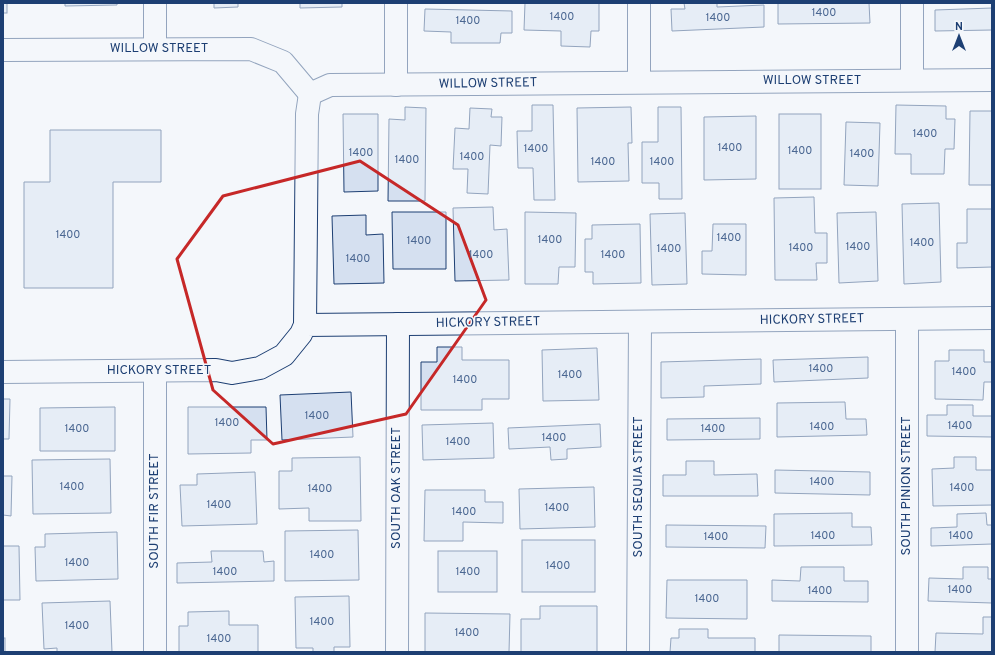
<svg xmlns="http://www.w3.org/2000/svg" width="995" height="655" font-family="Overpass,sans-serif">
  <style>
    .building { fill: #d5e0f0; stroke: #1d3f73 }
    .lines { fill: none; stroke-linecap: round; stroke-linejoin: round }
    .street-casing { stroke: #1d3f73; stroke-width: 24 }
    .street { stroke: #f4f7fb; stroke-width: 22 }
    .marked { fill: none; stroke: #c62828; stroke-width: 3; stroke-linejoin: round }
    .labels { text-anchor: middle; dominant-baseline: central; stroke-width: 3; stroke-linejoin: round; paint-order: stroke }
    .number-label { font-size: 11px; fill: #4b6792 }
    .street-label { font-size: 13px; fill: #1d3f73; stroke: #f4f7fb }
  </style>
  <rect width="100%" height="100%" fill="#f4f7fb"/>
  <g class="building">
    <rect x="3" y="3" width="4" height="10"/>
    <polygon points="65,3 117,3 117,5 65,6"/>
    <polygon points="214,3 238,3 238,7 214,8"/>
    <polygon points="300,3 342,3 342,7 300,8"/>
    <polygon points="525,3 599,3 599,31 591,31 590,47 561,46 561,31 524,30"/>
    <polygon points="684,3 717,3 717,7 764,5 764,27 672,31 671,9 685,9"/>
    <polygon points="778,3 869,3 870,23 778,24"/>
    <polygon points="992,8 992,30 935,31 935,10"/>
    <polygon points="425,9 512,11 512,33 501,33 500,43 451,43 451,32 424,31"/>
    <polygon points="532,105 553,105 555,200 534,200 533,168 518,168 517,131 532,131"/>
    <polygon points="896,105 946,106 946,119 955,119 954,149 945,149 944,174 911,174 911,154 895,154"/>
    <polygon points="405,107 426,108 425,201 388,201 389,119 405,120"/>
    <polygon points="631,107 632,143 628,143 629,181 578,182 577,108"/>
    <polygon points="658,107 681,107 682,199 659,199 659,183 642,183 642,142 658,142"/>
    <polygon points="470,108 492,109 491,117 502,117 501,146 490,145 488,194 467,193 468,169 453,169 455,128 469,129"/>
    <polygon points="970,111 992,111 992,185 969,185"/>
    <polygon points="343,114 378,114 378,191 344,192"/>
    <rect x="779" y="114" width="42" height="75"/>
    <polygon points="756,116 756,179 704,180 704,117"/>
    <polygon points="846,122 880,123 878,186 844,185"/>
    <polygon points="50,130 161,130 161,182 113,182 113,288 24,288 24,182 50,182"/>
    <polygon points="814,197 815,233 827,233 827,263 816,263 817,280 775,280 774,198"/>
    <polygon points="939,203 941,282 904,284 902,204"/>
    <polygon points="493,207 494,230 507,229 509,280 455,281 453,208"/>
    <polygon points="967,209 992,209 992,267 957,268 957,243 967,243"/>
    <polygon points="392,212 446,212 446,269 393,269"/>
    <polygon points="525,212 576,213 575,267 559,267 558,284 525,284"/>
    <polygon points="876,212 878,281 839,283 837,213"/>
    <polygon points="685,213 687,284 652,285 650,214"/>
    <polygon points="366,215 366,235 383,234 384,283 334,284 332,216"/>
    <polygon points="640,224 641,283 593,284 593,272 585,272 585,239 592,239 592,225"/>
    <polygon points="713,224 746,224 746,275 702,274 702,251 712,251"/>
    <polygon points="437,347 462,347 462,360 509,360 509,399 482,399 482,410 421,410 421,362 437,362"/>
    <polygon points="597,348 599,400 543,401 542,350"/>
    <polygon points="949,350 984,350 984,362 992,362 992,382 984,382 983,400 935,399 935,361 949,361"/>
    <polygon points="868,357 868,378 774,382 773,360"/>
    <polygon points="761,359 761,384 704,386 704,397 661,398 661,362"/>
    <polygon points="351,392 353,437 282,440 280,395"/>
    <polygon points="3,399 10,399 9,439 3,439"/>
    <polygon points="845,402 846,419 866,419 867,435 777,437 777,403"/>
    <polygon points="947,405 973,405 973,416 992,416 992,437 927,436 927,415 947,415"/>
    <polygon points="115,407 115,451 40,451 40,408"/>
    <polygon points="188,407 266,407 267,440 251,440 251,453 188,454"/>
    <polygon points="760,418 760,439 667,440 667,419"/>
    <polygon points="493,423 494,458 423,460 422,425"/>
    <polygon points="600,424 601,447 567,449 567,459 551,460 550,447 509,449 508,428"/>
    <polygon points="360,457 361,521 309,521 309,508 279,509 279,471 292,471 292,458"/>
    <polygon points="954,457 976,457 976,470 992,470 992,505 933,506 932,469 954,468"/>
    <polygon points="110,459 111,513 33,514 32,460"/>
    <polygon points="686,461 714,461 714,475 757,474 758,496 663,496 663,475 686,475"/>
    <polygon points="775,470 870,472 870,495 775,493"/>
    <polygon points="255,472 257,524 182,526 180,485 197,485 197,474"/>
    <polygon points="3,476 12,476 11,516 3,515"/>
    <polygon points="594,487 595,527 520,529 519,489"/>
    <polygon points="425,490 485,490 485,502 503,502 503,523 463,522 463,541 424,541"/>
    <polygon points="852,513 852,527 871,527 872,545 774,546 774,514"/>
    <polygon points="986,513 987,525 992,525 992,544 931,546 931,528 957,527 957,514"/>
    <polygon points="666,525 766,526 765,548 666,547"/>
    <polygon points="358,530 359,580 285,581 285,531"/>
    <polygon points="117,532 118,579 36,581 35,547 45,547 45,534"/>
    <rect x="522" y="540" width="73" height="52"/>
    <polygon points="3,546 19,546 20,600 3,600"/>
    <polygon points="211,551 263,551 264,562 274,561 274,581 177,583 177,563 212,562"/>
    <rect x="438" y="551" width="59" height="41"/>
    <polygon points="801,567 844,567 844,581 868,581 868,602 772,601 772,580 800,581"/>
    <polygon points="963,567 988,567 988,579 992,579 992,603 928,601 929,578 963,579"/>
    <polygon points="667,580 747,580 747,619 666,618"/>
    <polygon points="349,596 350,647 334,647 334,652 313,652 313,648 296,648 295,597"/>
    <polygon points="110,601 112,652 57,652 57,648 44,649 42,603"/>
    <polygon points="540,606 597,606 597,652 521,652 521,619 540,619"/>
    <polygon points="229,611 229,625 258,625 258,652 179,652 179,626 188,626 188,612"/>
    <polygon points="425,613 510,614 509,652 425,652"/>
    <polygon points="983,617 992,617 992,652 935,652 936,633 983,634"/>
    <polygon points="679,629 708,629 708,638 755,638 755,652 670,652 671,638 679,638"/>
    <polygon points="779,635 871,636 871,652 779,652"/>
    <rect x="3" y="638" width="2" height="14"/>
  </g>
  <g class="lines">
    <g class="street-casing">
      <g id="street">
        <polyline points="155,3 155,49"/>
        <polyline points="639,3 639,82"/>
        <polyline points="3,50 251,49 283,62 310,94"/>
        <polyline points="912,80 912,3"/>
        <polyline points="396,85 396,3"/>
        <polyline points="310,94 330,85 992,80"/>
        <polyline points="907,319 907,652"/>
        <polyline points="305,325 307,114 310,94"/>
        <polyline points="155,371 155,652"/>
        <polyline points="3,372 216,370 232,373 260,368 284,355 301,334 305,325 992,318"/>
        <polyline points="397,652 398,324"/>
        <polyline points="638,652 640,322"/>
      </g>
    </g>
    <use href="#street" class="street"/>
  </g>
  <path d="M0 0H995V655H0ZM360 161 458 225 486 300 406 414 273 444 213 390 177 259 223 196Z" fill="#f4f7fb" fill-opacity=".55" fill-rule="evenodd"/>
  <path class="marked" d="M360 161 458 225 486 300 406 414 273 444 213 390 177 259 223 196Z"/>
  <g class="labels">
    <g class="number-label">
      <text x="824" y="13">1400</text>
      <text x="562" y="17">1400</text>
      <text x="718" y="18">1400</text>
      <text x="468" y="21">1400</text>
      <text x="925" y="134">1400</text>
      <text x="730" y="148">1400</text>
      <text x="536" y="149">1400</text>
      <text x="800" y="151">1400</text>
      <text x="361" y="153">1400</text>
      <text x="862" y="154">1400</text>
      <text x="472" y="157">1400</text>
      <text x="407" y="160">1400</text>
      <text x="603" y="162">1400</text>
      <text x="662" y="162">1400</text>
      <text x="68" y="235">1400</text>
      <text x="729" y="238">1400</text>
      <text x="550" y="240">1400</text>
      <text x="419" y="241">1400</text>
      <text x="922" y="243">1400</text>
      <text x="858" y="247">1400</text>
      <text x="801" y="248">1400</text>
      <text x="669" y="249">1400</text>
      <text x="481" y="255">1400</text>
      <text x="613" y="255">1400</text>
      <text x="358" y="259">1400</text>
      <text x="821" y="369">1400</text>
      <text x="964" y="372">1400</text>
      <text x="570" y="375">1400</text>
      <text x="465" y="380">1400</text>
      <text x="317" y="416">1400</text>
      <text x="227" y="423">1400</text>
      <text x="960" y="426">1400</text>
      <text x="822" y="427">1400</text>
      <text x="77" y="429">1400</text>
      <text x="713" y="429">1400</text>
      <text x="554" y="438">1400</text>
      <text x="458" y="442">1400</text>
      <text x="822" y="482">1400</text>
      <text x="72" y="487">1400</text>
      <text x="962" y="488">1400</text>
      <text x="320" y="489">1400</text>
      <text x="219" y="505">1400</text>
      <text x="557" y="508">1400</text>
      <text x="464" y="512">1400</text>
      <text x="823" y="536">1400</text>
      <text x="961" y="536">1400</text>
      <text x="716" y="537">1400</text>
      <text x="322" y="555">1400</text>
      <text x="77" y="563">1400</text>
      <text x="558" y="566">1400</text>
      <text x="225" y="572">1400</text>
      <text x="468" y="572">1400</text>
      <text x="960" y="590">1400</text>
      <text x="820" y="591">1400</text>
      <text x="707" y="599">1400</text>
      <text x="322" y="622">1400</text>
      <text x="77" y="626">1400</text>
      <text x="467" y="633">1400</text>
      <text x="219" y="639">1400</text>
    </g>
    <g class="street-label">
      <text x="159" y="49">WILLOW STREET</text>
      <text x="812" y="81">WILLOW STREET</text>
      <text transform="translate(488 84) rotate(-1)">WILLOW STREET</text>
      <text transform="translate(812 320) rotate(-1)">HICKORY STREET</text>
      <text transform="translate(488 323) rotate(-1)">HICKORY STREET</text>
      <text x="159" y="371">HICKORY STREET</text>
      <text transform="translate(907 486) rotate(-90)">SOUTH PINION STREET</text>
      <text transform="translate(639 487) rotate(-90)">SOUTH SEQUIA STREET</text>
      <text transform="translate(397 488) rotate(-90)">SOUTH OAK STREET</text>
      <text transform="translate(155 511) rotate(-90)">SOUTH FIR STREET</text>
    </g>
  </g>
  <rect width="995" height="655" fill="none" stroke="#1d3f73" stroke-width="8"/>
  <g transform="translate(959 36)" stroke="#f4f7fb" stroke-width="3" paint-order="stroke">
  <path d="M0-3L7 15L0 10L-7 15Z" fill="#1d3f73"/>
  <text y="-6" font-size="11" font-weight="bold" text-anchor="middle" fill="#1d3f73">N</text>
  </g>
</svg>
